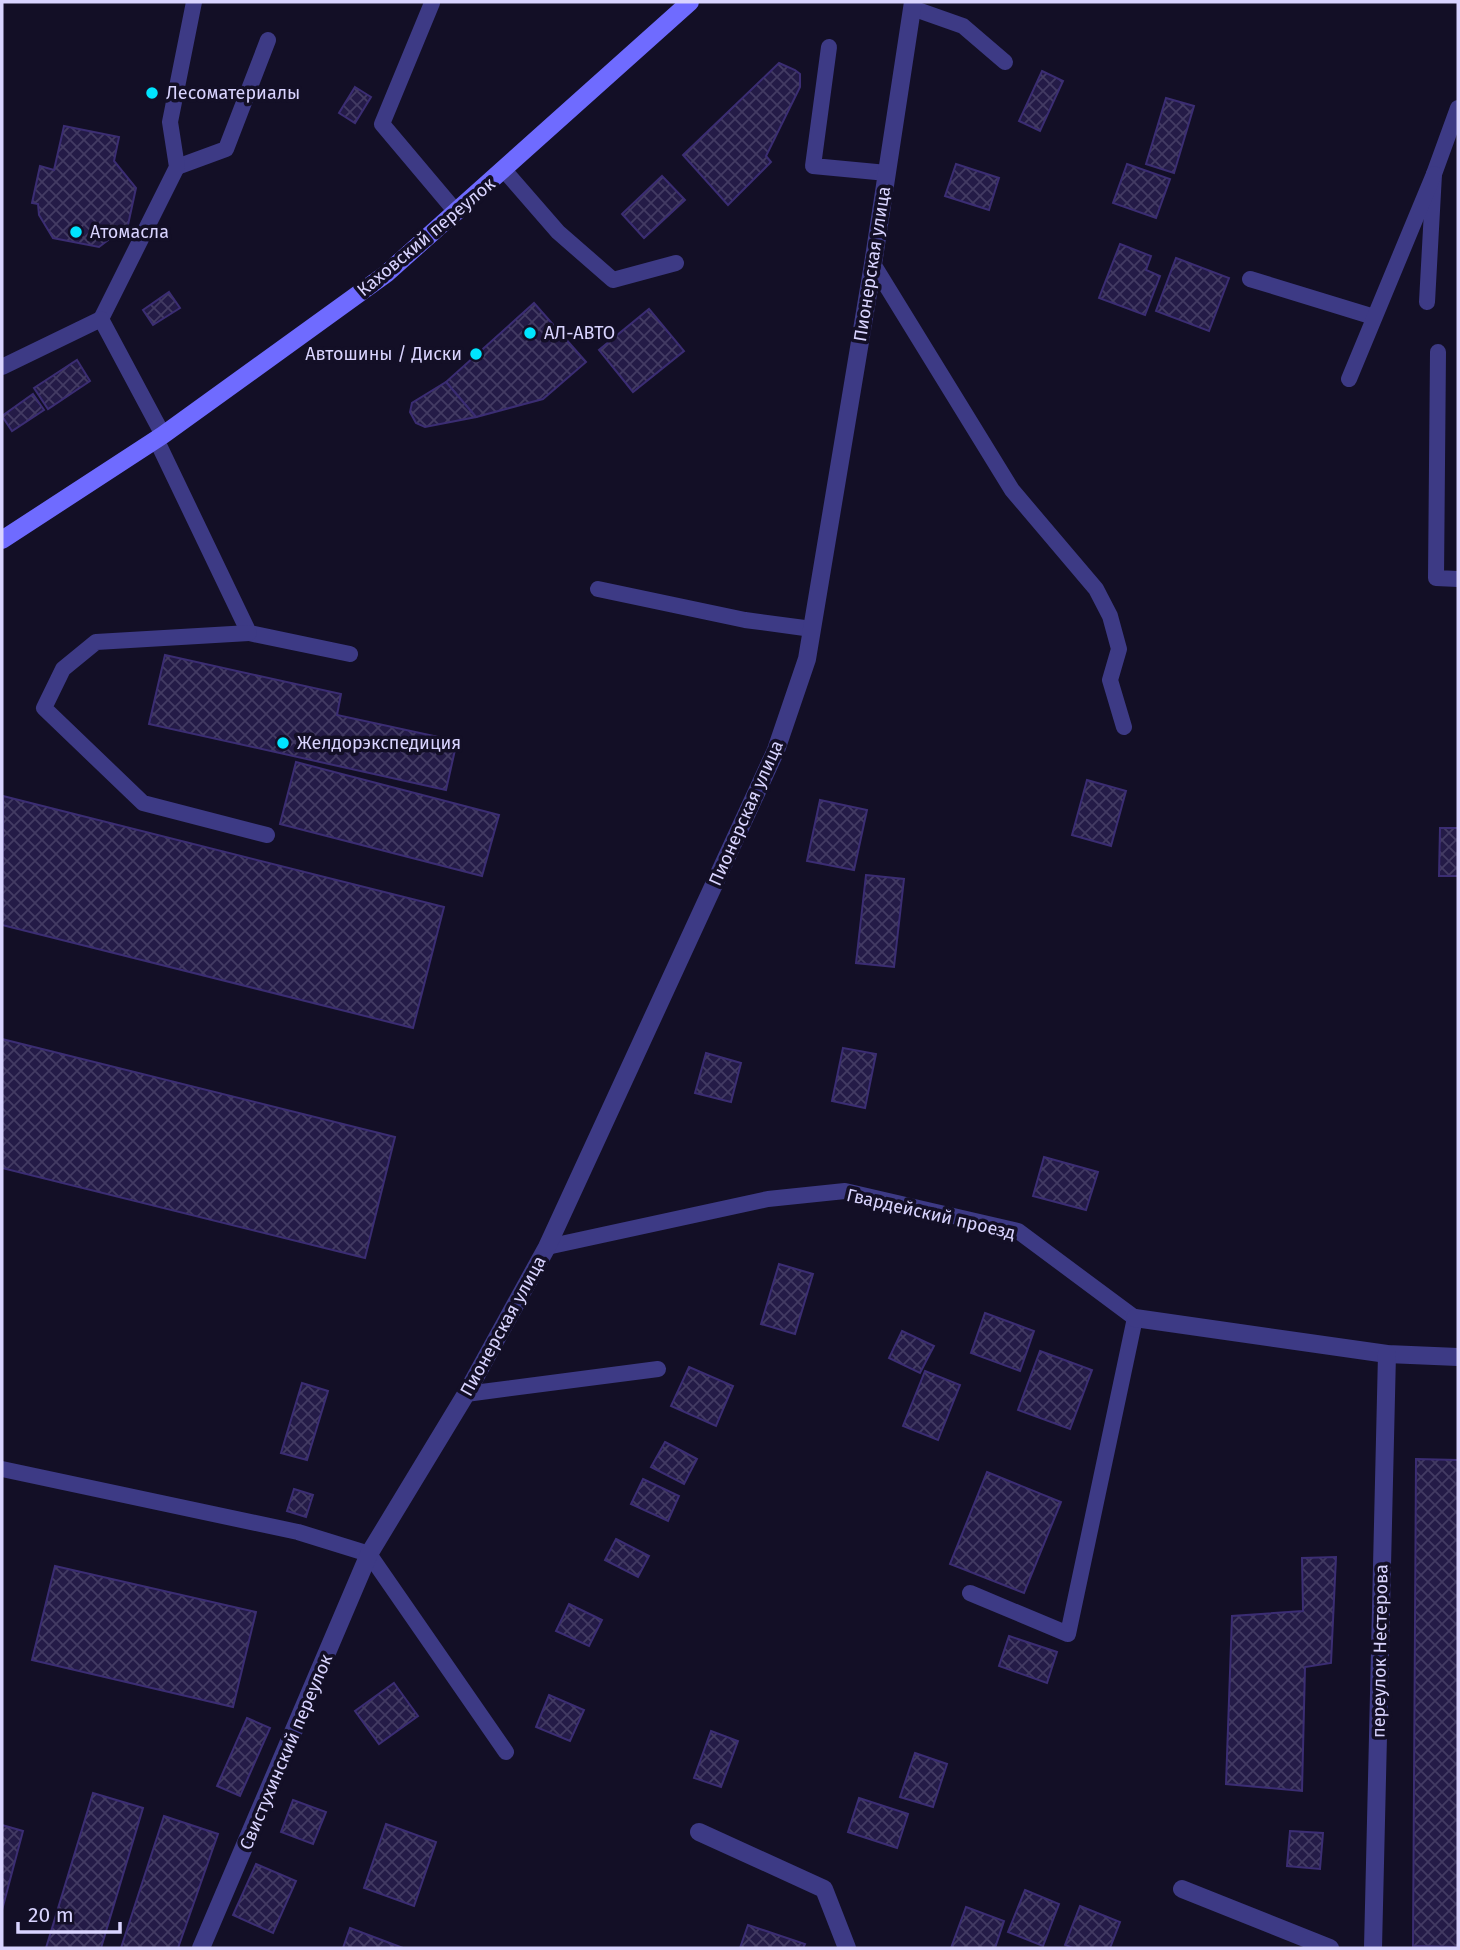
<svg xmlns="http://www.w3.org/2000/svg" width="1460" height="1950" font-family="'Fira Sans',sans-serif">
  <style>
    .building { fill: url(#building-cross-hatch); stroke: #3b2d73; stroke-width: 2 }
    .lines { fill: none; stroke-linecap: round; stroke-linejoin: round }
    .lane { stroke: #3d3a85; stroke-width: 16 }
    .street { stroke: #3d3a85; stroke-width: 18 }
    .secondary { stroke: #6f6bff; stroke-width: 18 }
    .poi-dot { fill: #00e5ff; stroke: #130f26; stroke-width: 2.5 }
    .labels { text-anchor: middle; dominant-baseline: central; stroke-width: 7; stroke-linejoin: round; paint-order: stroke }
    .poi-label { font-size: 18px; fill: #d9d4ff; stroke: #130f26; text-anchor: start }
    .street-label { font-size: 18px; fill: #d9d4ff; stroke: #130f26 }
  </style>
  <defs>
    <pattern id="building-cross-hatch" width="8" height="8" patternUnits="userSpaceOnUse" patternTransform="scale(1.75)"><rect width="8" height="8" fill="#241b47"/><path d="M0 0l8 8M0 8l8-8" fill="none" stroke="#433b63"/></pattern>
  </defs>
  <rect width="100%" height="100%" fill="#130f26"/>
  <g class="building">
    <polygon points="779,63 795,70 800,74 800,87 766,156 771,162 728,205 683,155"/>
    <polygon points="1042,71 1063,81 1040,131 1019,121"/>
    <polygon points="355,87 371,97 355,123 339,113"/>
    <polygon points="1166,98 1194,106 1174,173 1146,164"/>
    <polygon points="64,126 119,137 114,161 136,188 128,225 99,247 53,238 39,215 38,204 32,203 40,166 54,170"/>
    <polygon points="956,164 999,178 989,210 945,196"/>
    <polygon points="1127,164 1170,179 1156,218 1113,203"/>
    <polygon points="662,176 685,200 644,238 622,214"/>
    <polygon points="1120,244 1151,256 1146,270 1160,276 1145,315 1099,298"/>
    <polygon points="1176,258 1229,278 1209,331 1156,311"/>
    <polygon points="169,292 180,308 153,325 143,310"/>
    <polygon points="534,303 586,362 543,399 476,417 446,382"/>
    <polygon points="649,309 684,351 633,392 599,350"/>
    <polygon points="77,360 90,381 48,409 34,388"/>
    <polygon points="446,382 476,417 425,427 416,423 410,412 412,403"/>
    <polygon points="33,394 44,410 12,431 2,416"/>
    <polygon points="165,655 341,694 337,715 457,741 446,790 149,724"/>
    <polygon points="296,762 499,815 482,876 280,824"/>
    <polygon points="1087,780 1126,791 1111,846 1072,835"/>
    <polygon points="3,796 444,907 413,1028 2,925"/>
    <polygon points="820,800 867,810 854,870 807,861"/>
    <polygon points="1440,828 1458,828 1458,876 1439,876"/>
    <polygon points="866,875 904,879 894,967 856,963"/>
    <polygon points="2,1039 395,1137 365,1258 2,1168"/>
    <polygon points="843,1048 876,1054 865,1108 832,1101"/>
    <polygon points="706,1053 741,1063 731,1102 695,1093"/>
    <polygon points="1044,1157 1098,1172 1086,1210 1033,1196"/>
    <polygon points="779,1264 813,1274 795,1334 761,1324"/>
    <polygon points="985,1313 1034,1331 1020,1371 971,1353"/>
    <polygon points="902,1331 934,1346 920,1373 889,1358"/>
    <polygon points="1040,1351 1092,1370 1070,1429 1018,1410"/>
    <polygon points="689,1367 733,1386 716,1426 671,1406"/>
    <polygon points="925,1371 960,1385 938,1440 903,1426"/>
    <polygon points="302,1383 328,1391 307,1460 281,1453"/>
    <polygon points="665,1442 697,1459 684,1484 651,1467"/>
    <polygon points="1416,1459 1458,1460 1458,1947 1413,1946"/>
    <polygon points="987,1472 1061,1502 1024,1593 950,1564"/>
    <polygon points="643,1479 679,1496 668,1521 631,1504"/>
    <polygon points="294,1489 313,1495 306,1517 287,1511"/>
    <polygon points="616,1539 649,1556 638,1577 605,1560"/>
    <polygon points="1336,1557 1331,1663 1305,1667 1302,1791 1226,1784 1232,1616 1303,1611 1302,1558"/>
    <polygon points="55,1566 256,1612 233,1707 32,1660"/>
    <polygon points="569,1604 602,1620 589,1646 556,1631"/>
    <polygon points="1009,1636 1057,1652 1047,1683 999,1666"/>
    <polygon points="394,1683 418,1716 379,1744 355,1711"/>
    <polygon points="549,1695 584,1710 570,1741 536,1727"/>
    <polygon points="247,1718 270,1728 240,1796 217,1786"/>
    <polygon points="711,1731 738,1741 721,1787 694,1778"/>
    <polygon points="915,1753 947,1764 933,1807 900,1797"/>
    <polygon points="93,1793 143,1808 101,1948 46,1948"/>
    <polygon points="859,1798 908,1814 897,1848 848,1832"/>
    <polygon points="293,1800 326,1812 313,1844 281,1832"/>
    <polygon points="164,1816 218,1834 178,1948 121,1948"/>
    <polygon points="386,1824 436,1842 414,1906 364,1888"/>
    <polygon points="2,1825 23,1831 2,1910"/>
    <polygon points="1290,1831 1323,1833 1320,1869 1287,1866"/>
    <polygon points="256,1864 296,1881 273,1933 233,1915"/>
    <polygon points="1025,1890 1059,1904 1043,1946 1008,1932"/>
    <polygon points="1080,1906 1120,1922 1110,1948 1073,1948 1065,1945"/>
    <polygon points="966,1907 1004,1921 995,1948 951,1948"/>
    <polygon points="748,1925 805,1944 803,1948 740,1948"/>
    <polygon points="350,1928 403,1948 343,1948"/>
  </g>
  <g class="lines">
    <g class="lane">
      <polyline points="432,3 382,124 457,213"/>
      <polyline points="912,8 963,26 1005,62"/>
      <polyline points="829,47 813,166 887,173"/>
      <polyline points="177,167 226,149 268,40"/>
      <polyline points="504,170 558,232 613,280 676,263"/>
      <polyline points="873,264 1012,490 1096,589 1110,616 1119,649 1110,680 1124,727"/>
      <polyline points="1250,279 1374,317"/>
      <polyline points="1427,302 1434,174 1458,108"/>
      <polyline points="101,319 177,167 170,122 194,2"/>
      <polyline points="1438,352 1436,578 1458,579"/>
      <polyline points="2,367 101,319 163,435"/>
      <polyline points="1349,379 1434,174"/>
      <polyline points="156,439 249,633 350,654"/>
      <polyline points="598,589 745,620 812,629"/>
      <polyline points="249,633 96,642 63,669 44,708 143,803 267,835"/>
      <polyline points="547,1247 768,1199 845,1191 1018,1231 1135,1318 1068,1634 970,1593"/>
      <polyline points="466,1394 658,1369"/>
      <polyline points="2,1469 298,1532 369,1554 506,1752"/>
    </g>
    <g class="street">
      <polyline points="1135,1318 1387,1354 1458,1357"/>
      <polyline points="699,1832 824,1889 847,1948"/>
      <polyline points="1182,1889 1330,1948"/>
      <polyline points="201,1948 369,1554 466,1394 547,1247 776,750 807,659 873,264 913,2"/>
      <polyline points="1373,1948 1387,1354"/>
    </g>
    <polyline class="secondary" points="2,540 163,435 386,274 690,2"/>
  </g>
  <g class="poi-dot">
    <circle cx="152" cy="93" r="7"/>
    <circle cx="76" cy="232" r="7"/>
    <circle cx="530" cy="333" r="7"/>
    <circle cx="476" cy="354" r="7"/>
    <circle cx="283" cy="743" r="7"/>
  </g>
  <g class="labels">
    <g class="poi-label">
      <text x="166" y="93">Лесоматериалы</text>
      <text x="90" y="232">Атомасла</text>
      <text x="544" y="333">АЛ-АВТО</text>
      <text x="462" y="354" text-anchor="end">Автошины / Диски</text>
      <text x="297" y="743">Желдорэкспедиция</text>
    </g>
    <g class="street-label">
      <text transform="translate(426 237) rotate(-40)">Каховский переулок</text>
      <text transform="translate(872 264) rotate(-81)">Пионерская улица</text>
      <text transform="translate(746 813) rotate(-66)">Пионерская улица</text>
      <text transform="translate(931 1214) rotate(13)">Гвардейский проезд</text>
      <text transform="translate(503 1326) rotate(-61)">Пионерская улица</text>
      <text transform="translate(1380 1651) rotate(-89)">переулок Нестерова</text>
      <text transform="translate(286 1752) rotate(-67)">Свистухинский переулок</text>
    </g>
  </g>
  <rect width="1460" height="1950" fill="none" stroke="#d9d4ff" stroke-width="7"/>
  <path d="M18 1922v10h102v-10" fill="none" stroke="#d9d4ff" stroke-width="3.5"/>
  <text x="28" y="1922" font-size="21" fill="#d9d4ff" stroke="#130f26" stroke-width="5" paint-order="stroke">20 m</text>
</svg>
